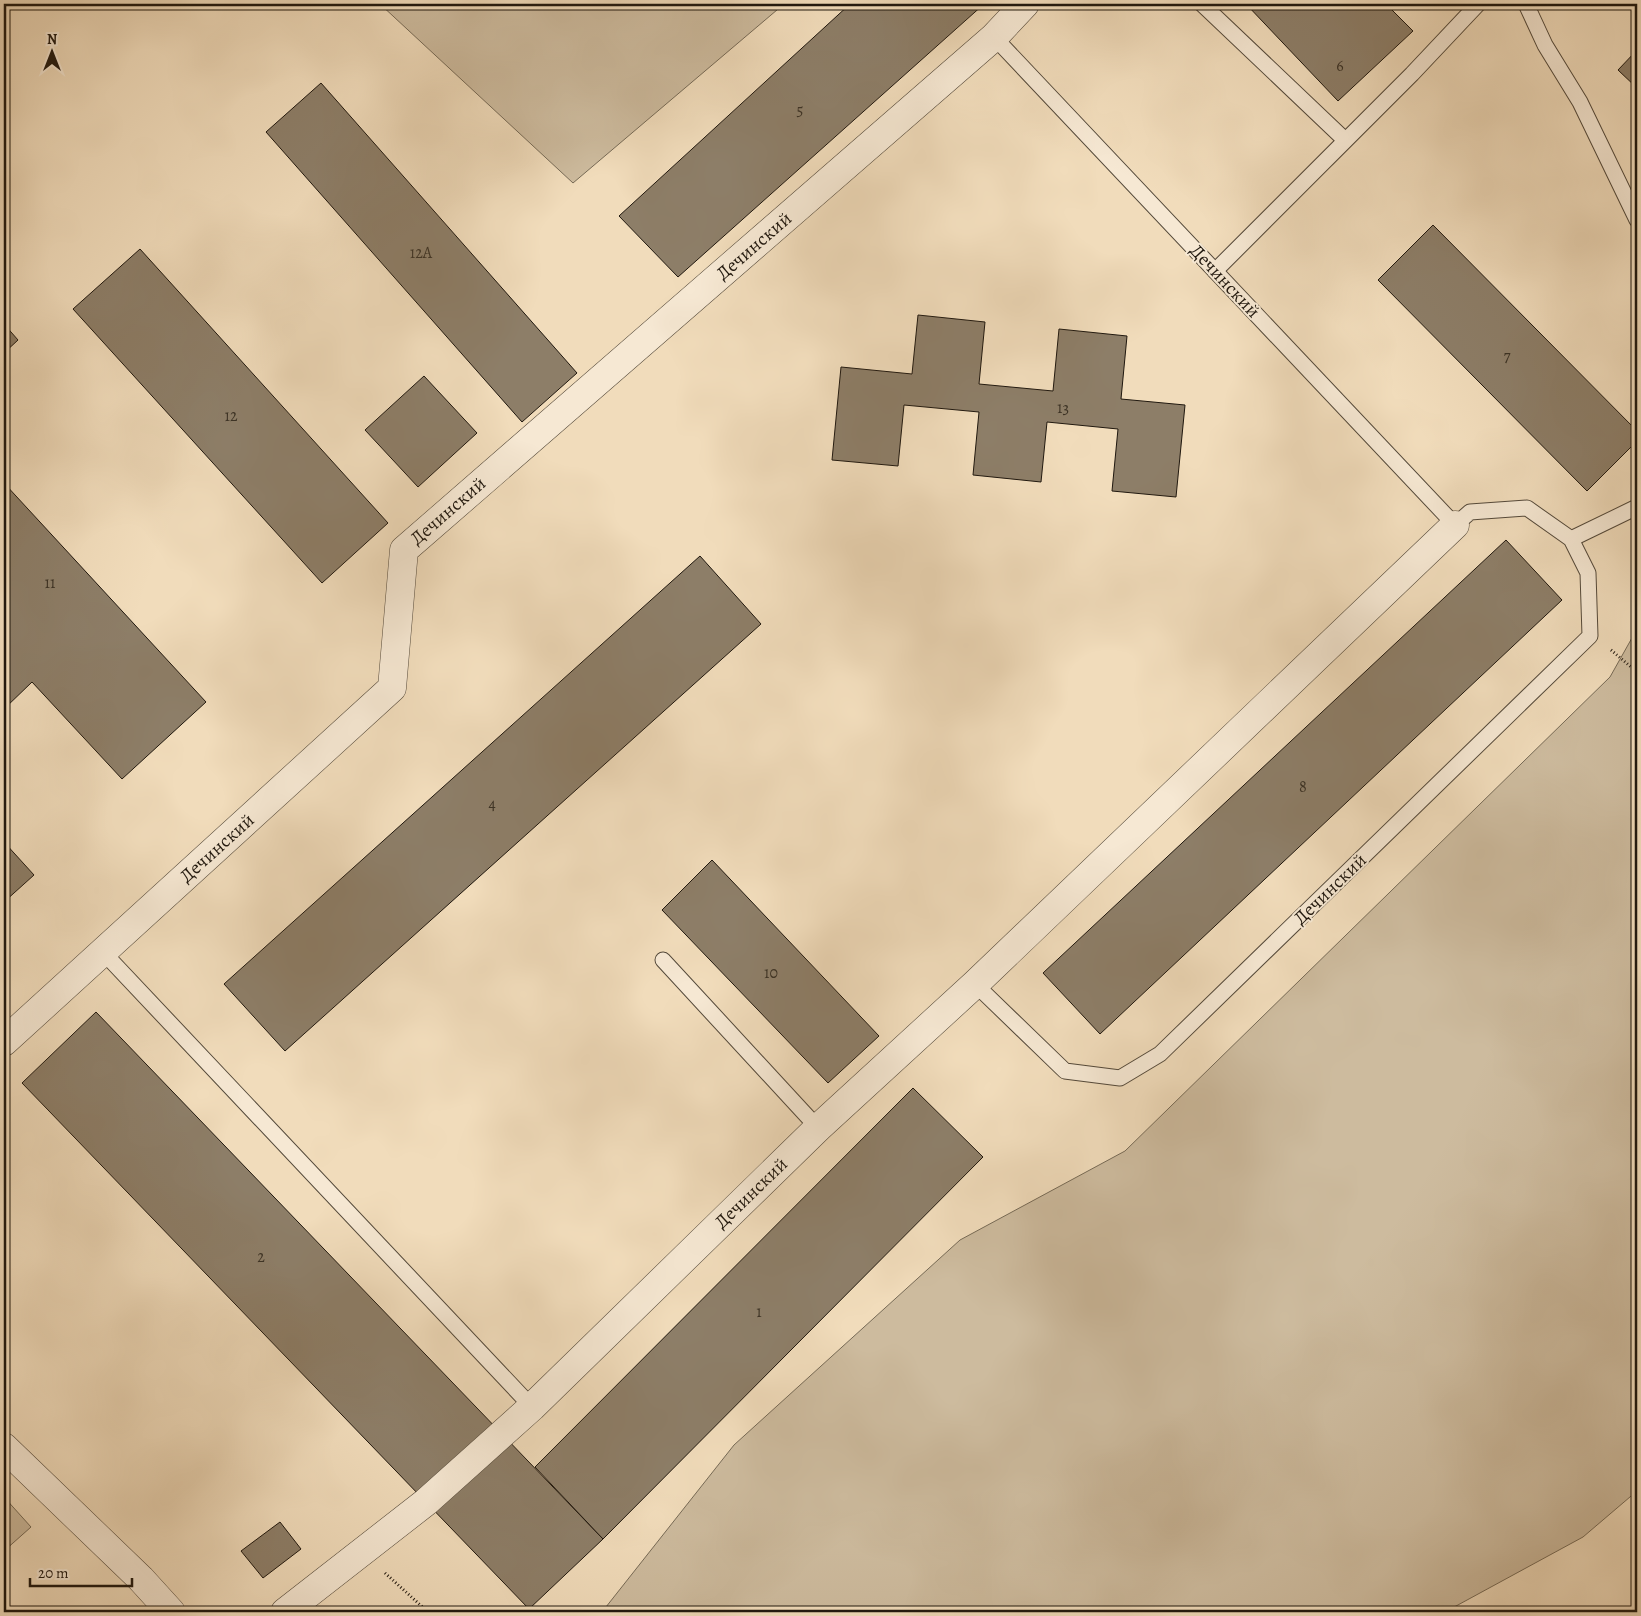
<svg xmlns="http://www.w3.org/2000/svg" width="1641" height="1616" font-family="Alegreya,serif">
  <style>
    .green { fill: #cdbb9e; stroke: #766a56 }
    .building { fill: #8d7e68; stroke: #20180f }
    .lines { fill: none; stroke-linecap: round; stroke-linejoin: round }
    .service-casing { stroke: #54493a; stroke-width: 17 }
    .minor-casing { stroke: #54493a; stroke-width: 29 }
    .tertiary-casing { stroke: #54493a; stroke-width: 29 }
    .path { stroke: #20180f; stroke-width: 3; stroke-dasharray: 1 2.5; stroke-linecap: butt }
    .service { stroke: #f6e8d3; stroke-width: 15 }
    .minor { stroke: #f6e8d3; stroke-width: 28 }
    .tertiary { stroke: #f6e8d3; stroke-width: 28 }
    .labels { text-anchor: middle; dominant-baseline: central; stroke-width: 4; stroke-linejoin: round; paint-order: stroke }
    .number-label { font-size: 16px; fill: #3b3225 }
    .street-label { font-size: 19px; fill: #20180f; stroke: #f6e8d3 }
  </style>
  <rect width="100%" height="100%" fill="#f1dcbb"/>
  <filter id="stains"><feTurbulence type="fractalNoise" baseFrequency=".004" numOctaves="4"/><feColorMatrix values="0 0 0 0 .2 0 0 0 0 .09 0 0 0 0 .02 0 0 0 .5 -.17"/></filter>
  <radialGradient id="worn" r=".72"><stop offset=".6" stop-color="#630" stop-opacity="0"/><stop offset="1" stop-color="#630" stop-opacity=".3"/></radialGradient>
  <g class="green">
    <polygon points="380,4 784,4 573,183"/>
    <polygon points="1637,629 1637,1491 1583,1537 1445,1612 602,1612 734,1445 960,1240 1125,1151 1610,677"/>
    <polygon points="4,1497 31,1527 4,1551"/>
  </g>
  <g class="building">
    <polygon points="850,4 984,4 678,277 619,216"/>
    <polygon points="1246,4 1386,4 1413,31 1338,101"/>
    <polygon points="1637,50 1637,88 1618,70"/>
    <polygon points="321,83 577,373 522,422 266,132"/>
    <polygon points="1433,225 1637,431 1637,441 1587,491 1378,280"/>
    <polygon points="140,249 388,523 322,583 73,309"/>
    <polygon points="918,315 985,322 979,384 1053,391 1059,329 1127,336 1121,399 1185,405 1176,497 1112,491 1118,429 1047,422 1041,482 973,475 979,412 904,405 898,466 832,460 841,367 912,374"/>
    <polygon points="4,324 18,340 4,353"/>
    <polygon points="424,376 477,433 418,487 365,430"/>
    <polygon points="4,483 206,702 122,779 32,682 4,709"/>
    <polygon points="1506,540 1562,600 1100,1034 1043,973"/>
    <polygon points="700,556 761,624 285,1051 224,984"/>
    <polygon points="4,842 34,875 4,902"/>
    <polygon points="712,860 879,1036 828,1083 662,910"/>
    <polygon points="96,1012 603,1539 529,1609 22,1083"/>
    <polygon points="913,1088 983,1157 603,1539 535,1467"/>
    <polygon points="280,1522 301,1549 263,1578 241,1551"/>
  </g>
  <g class="lines">
    <g class="service-casing">
      <g id="service">
        <polyline points="1202,4 1345,140"/>
        <polyline points="1526,4 1545,45 1580,102 1637,220"/>
        <polyline points="1215,271 1412,74 1478,4"/>
        <polyline points="1571,539 1637,507"/>
        <polyline points="103,952 532,1407"/>
        <polyline points="663,960 818,1128"/>
        <polyline points="975,984 1065,1071 1120,1078 1160,1054 1590,636 1588,573 1571,539 1527,508 1470,512 1455,525 994,37"/>
      </g>
    </g>
    <g class="minor-casing">
      <g id="minor">
        <polyline points="4,1042 392,688 404,550 994,37 1025,4"/>
        <polyline points="285,1612 426,1502 532,1407 818,1128 975,984 1455,525"/>
      </g>
    </g>
    <g class="tertiary-casing">
      <polyline id="tertiary" points="4,1447 141,1579 171,1612"/>
    </g>
    <g class="path">
      <polyline points="1611,650 1637,672"/>
      <polyline points="385,1573 428,1612"/>
    </g>
    <use href="#service" class="service"/>
    <use href="#minor" class="minor"/>
    <use href="#tertiary" class="tertiary"/>
  </g>
  <g class="labels">
    <g class="number-label">
      <text x="1340" y="66">6</text>
      <text x="800" y="110">5</text>
      <text x="421" y="253">12А</text>
      <text x="1507" y="356">7</text>
      <text x="1063" y="408">13</text>
      <text x="231" y="416">12</text>
      <text x="50" y="583">11</text>
      <text x="1303" y="787">8</text>
      <text x="492" y="804">4</text>
      <text x="771" y="973">10</text>
      <text x="261" y="1257">2</text>
      <text x="759" y="1312">1</text>
    </g>
    <g class="street-label">
      <text transform="translate(754 246) rotate(-41)">Дечинский</text>
      <text transform="translate(1225 281) rotate(47)">Дечинский</text>
      <text transform="translate(448 511) rotate(-41)">Дечинский</text>
      <text transform="translate(217 848) rotate(-42)">Дечинский</text>
      <text transform="translate(1330 889) rotate(-44)">Дечинский</text>
      <text transform="translate(751 1193) rotate(-44)">Дечинский</text>
    </g>
  </g>
  <rect width="1641" height="1616" fill="none" stroke="#f1dcbb" stroke-width="20"/>
  <rect x="5" y="5" width="1631" height="1606" fill="none" stroke="#20180f" stroke-width="2.5"/>
  <rect x="10" y="10" width="1621" height="1596" fill="none" stroke="#20180f"/>
  <g transform="translate(52 52)" stroke="#f6e8d3" stroke-width="4" paint-order="stroke">
  <path d="M0-4L9 19L0 12L-9 19Z" fill="#20180f"/>
  <text y="-8" font-size="14" font-weight="bold" text-anchor="middle" fill="#20180f">N</text>
  </g>
  <path d="M30 1578v8h102v-8" fill="none" stroke="#20180f" stroke-width="2.5"/>
  <text x="38" y="1578" font-size="15" fill="#20180f" stroke="#f6e8d3" stroke-width="4" paint-order="stroke">20 m</text>
  <rect width="100%" height="100%" filter="url(#stains)"/>
  <rect width="100%" height="100%" fill="url(#worn)"/>
</svg>
